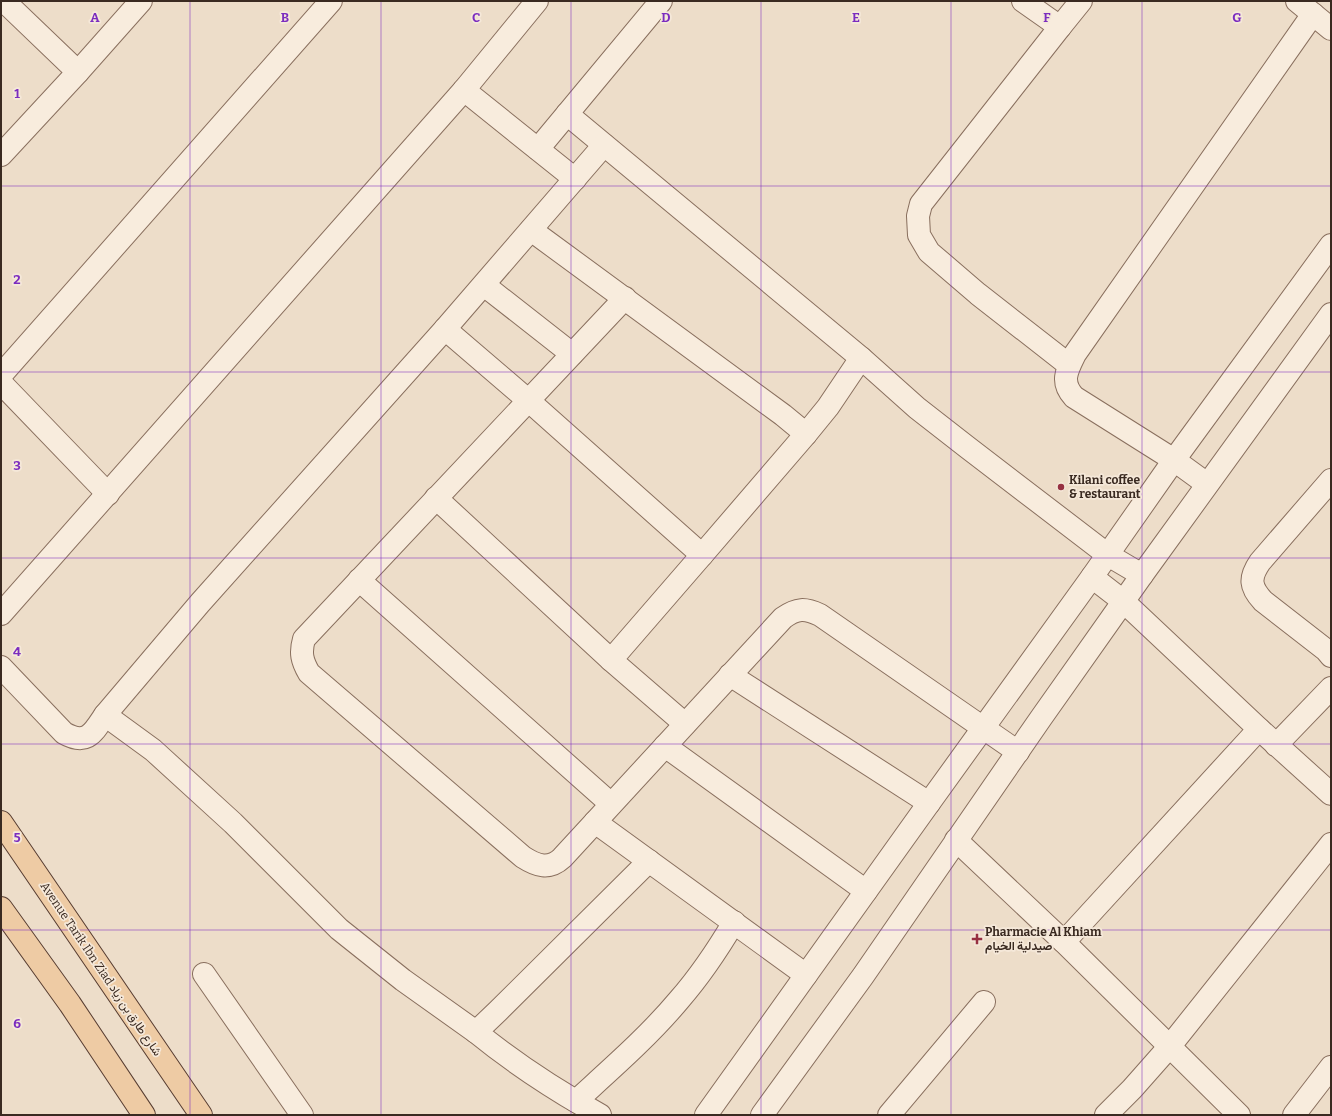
<svg xmlns="http://www.w3.org/2000/svg" width="1332" height="1116" font-family="Bitter,Vazirmatn,serif">
  <style>
    .lines { fill: none; stroke-linecap: round; stroke-linejoin: round }
    .minor-casing { stroke: #896f5e; stroke-width: 24 }
    .major-casing { stroke: #583e32; stroke-width: 24 }
    .minor { stroke: #f8ecdd; stroke-width: 22 }
    .major { stroke: #eecba4; stroke-width: 22 }
    .grid { fill: none; stroke: #7b2cbf; stroke-width: 1; stroke-opacity: 0.55 }
    .poi-dot { fill: #963041; stroke: #f5e8d9; stroke-width: 1.5 }
    .labels { text-anchor: middle; dominant-baseline: central; stroke-width: 3.5; stroke-linejoin: round; paint-order: stroke }
    .poi-label { font-size: 12px; font-weight: bold; fill: #3a2a21; stroke: #f5e8d9; text-anchor: start }
    .street-label { font-size: 12px; fill: #3a2a21; stroke: #f5e8d9 }
    .grid-label { font-size: 13px; text-anchor: middle; font-weight: bold; fill: #7b2cbf; stroke: #f5e8d9; stroke-width: 3.5; stroke-linejoin: round; paint-order: stroke }
  </style>
  <rect width="100%" height="100%" fill="#edddc9"/>
  <g class="lines">
    <g class="minor-casing">
      <g id="minor">
        <polyline points="4,1 78,72"/>
        <polyline points="1023,1 1060,27 1081,1"/>
        <polyline points="1297,1 1331,29"/>
        <polyline points="1060,27 921,204 918,216 919,235 929,252 978,294 1069,365"/>
        <polyline points="464,90 575,179"/>
        <polyline points="567,114 861,358 917,408 967,447 1108,555 1142,575"/>
        <polyline points="538,149 661,1"/>
        <polyline points="1,155 78,72 141,1"/>
        <polyline points="531,230 783,415 806,434 828,407 861,358"/>
        <polyline points="484,285 572,354"/>
        <path d="M625 298 304 639C300 653 302 661 309 673L523 857C537 866 549 870 562 858L783 618C797 608 805 608 820 615L1018 752"/>
        <polyline points="445,329 529,401 702,555 611,660 685,724"/>
        <polyline points="1,375 331,1"/>
        <polyline points="1,383 108,494"/>
        <path d="M1331 480 1260 562C1249 578 1250 587 1263 601L1326 650 1331 656"/>
        <path d="M1207 484 1174 460 1074 397C1060 382 1067 370 1075 354L1313 14"/>
        <polyline points="436,498 611,660"/>
        <polyline points="702,555 806,434"/>
        <polyline points="1092,577 1123,601 1259,729 1331,794"/>
        <polyline points="359,580 611,804"/>
        <polyline points="1,614 464,90 537,1"/>
        <path d="M1 667 64 733C87 746 93 733 105 715L153 750 233 823 339 929 403 980 476 1032"/>
        <polyline points="730,675 929,803"/>
        <polyline points="105,715 200,603 445,329 604,145"/>
        <polyline points="1276,745 1331,688"/>
        <polyline points="665,746 866,891"/>
        <polyline points="595,822 806,975"/>
        <polyline points="956,840 1064,942 1239,1115"/>
        <polyline points="1064,942 1259,729"/>
        <polyline points="204,974 302,1115"/>
        <path d="M576 1101C611 1069 648 1037 679 1000 700 976 718 949 734 922"/>
        <path d="M600 1115C557 1091 514 1063 476 1032L498 1011 649 861"/>
        <polyline points="706,1115 929,803 1092,577 1174,460 1331,245"/>
        <polyline points="762,1115 863,976 1041,718 1142,575 1331,314"/>
        <polyline points="889,1115 984,1002"/>
        <polyline points="1106,1115 1132,1089 1170,1046 1331,844"/>
        <polyline points="1294,1115 1331,1067"/>
      </g>
    </g>
    <g class="major-casing">
      <g id="major">
        <polyline points="1,822 201,1115"/>
        <polyline points="1,908 70,1004 144,1115"/>
      </g>
    </g>
    <use href="#minor" class="minor"/>
    <use href="#major" class="major"/>
  </g>
  <path class="grid" d="M190 1V1115M381 1V1115M571 1V1115M761 1V1115M951 1V1115M1142 1V1115M1 186H1331M1 372H1331M1 558H1331M1 744H1331M1 930H1331"/>
  <g class="poi-dot">
    <circle cx="1061" cy="487" r="4"/>
    <path d="M975 933h4v4h4v4h-4v4h-4v-4h-4v-4h4z"/>
  </g>
  <g class="labels">
    <g class="poi-label">
      <text x="1069" y="480">Kilani coffee<tspan x="1069" dy="14">&amp; restaurant</tspan></text>
      <text x="985" y="932">Pharmacie Al Khiam<tspan x="985" dy="14">صيدلية الخيام</tspan></text>
    </g>
    <g class="street-label">
      <text transform="translate(101 969) rotate(56)">Avenue Tarik Ibn Ziad شارع طارق بن زياد</text>
    </g>
  </g>
  <g class="grid-label">
    <text x="95" y="22">A</text>
    <text x="285" y="22">B</text>
    <text x="476" y="22">C</text>
    <text x="666" y="22">D</text>
    <text x="856" y="22">E</text>
    <text x="1047" y="22">F</text>
    <text x="1237" y="22">G</text>
    <text x="17" y="98">1</text>
    <text x="17" y="284">2</text>
    <text x="17" y="470">3</text>
    <text x="17" y="656">4</text>
    <text x="17" y="842">5</text>
    <text x="17" y="1028">6</text>
  </g>
  <rect width="1332" height="1116" fill="none" stroke="#3a2a21" stroke-width="4"/>
</svg>
